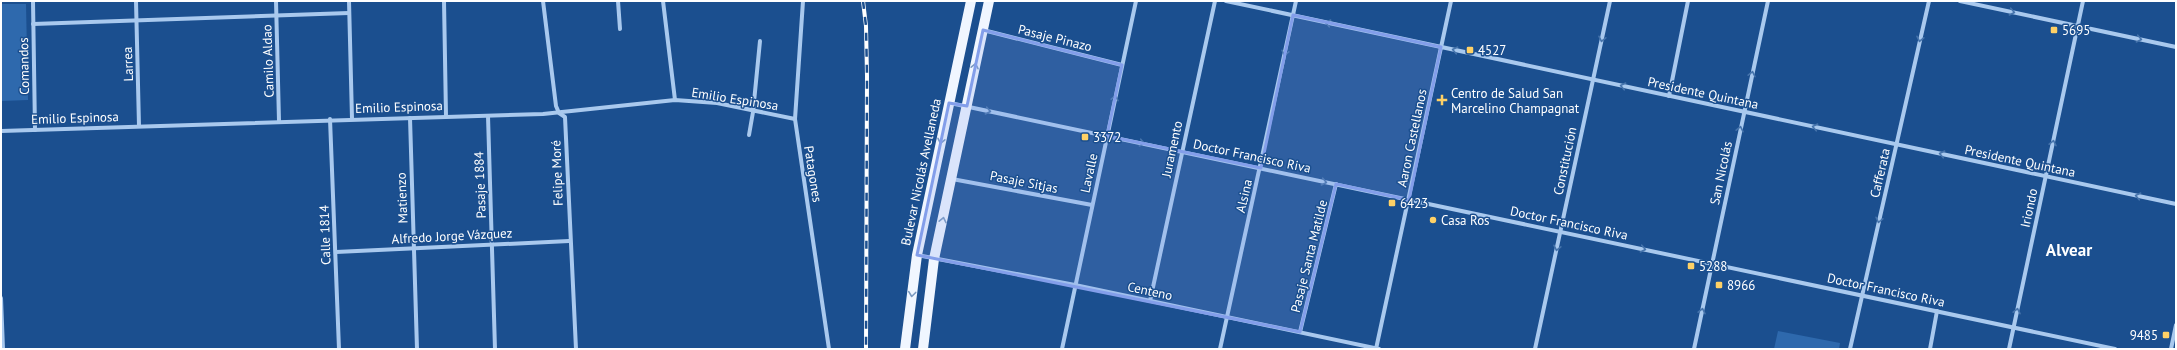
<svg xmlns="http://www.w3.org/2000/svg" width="2177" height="350" font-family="'PT Sans',sans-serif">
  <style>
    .green { fill: #2e69ad }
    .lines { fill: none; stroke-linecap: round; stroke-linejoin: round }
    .street { stroke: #a9c9ee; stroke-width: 4 }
    .primary { stroke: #f0f6ff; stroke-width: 10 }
    .rail-casing { stroke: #fff; stroke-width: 4 }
    .rail { stroke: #1b4f8f; stroke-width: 2.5; stroke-dasharray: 8; stroke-linecap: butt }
    .oneway { stroke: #4674ac }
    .oneway2 { stroke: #7b9ac1 }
    .marked { fill: #839eea; fill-opacity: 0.2; stroke: #839eea; stroke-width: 3; stroke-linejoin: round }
    .poi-dot { fill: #ffd166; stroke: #1b4f8f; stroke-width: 1.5 }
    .labels { text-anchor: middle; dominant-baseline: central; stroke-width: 3; stroke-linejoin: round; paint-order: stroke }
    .poi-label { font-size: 13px; fill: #fff; stroke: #1b4f8f; text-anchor: start }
    .street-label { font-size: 13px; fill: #fff; stroke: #1b4f8f }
    .district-label { font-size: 17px; font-weight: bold; fill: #fff; stroke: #1b4f8f }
  </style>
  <rect width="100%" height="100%" fill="#1b4f8f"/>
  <g class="green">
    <polygon points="1,4 26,4 28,100 1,101"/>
    <polygon points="1778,331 1840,343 1839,349 1774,349"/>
  </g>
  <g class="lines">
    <g class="street">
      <polyline points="33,1 35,130"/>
      <polyline points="136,1 139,126"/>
      <polyline points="276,1 279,121"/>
      <polyline points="349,1 352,119"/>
      <polyline points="444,1 446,116"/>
      <polyline points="543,1 556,106 559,113 565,117 576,349"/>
      <polyline points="618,1 620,29"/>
      <polyline points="663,1 675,100"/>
      <polyline points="803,1 795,119 829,349"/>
      <polyline points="1226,1 2176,204"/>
      <polyline points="1960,1 2176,47"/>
      <polyline points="33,24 349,13"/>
      <polyline points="983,30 1122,65"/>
      <polyline points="1669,96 1688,1"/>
      <polyline points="950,103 2115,349"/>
      <polyline points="488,116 495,349"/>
      <polyline points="410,118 417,349"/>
      <polyline points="330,119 339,349"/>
      <polyline points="1,131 543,114 675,100 717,103 795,119"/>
      <polyline points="749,135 753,112 760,41"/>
      <polyline points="952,179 1092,205"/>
      <polyline points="336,252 569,241"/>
      <polyline points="917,255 1075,285 1379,349"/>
      <polyline points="1,298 3,349"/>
      <polyline points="1150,301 1215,1"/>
      <polyline points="1300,332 1336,184"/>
      <polyline points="1062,349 1136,1"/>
      <polyline points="1220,349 1296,1"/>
      <polyline points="1376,349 1451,1"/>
      <polyline points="1535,349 1610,1"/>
      <polyline points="1694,349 1768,1"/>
      <polyline points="1850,349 1929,1"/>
      <polyline points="1930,349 1937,311"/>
      <polyline points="2009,349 2083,1"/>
      <polyline points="2171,349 2176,325"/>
    </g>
    <g class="primary">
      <polyline points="905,349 917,255 971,1"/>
      <polyline points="923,349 934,259 989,1"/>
    </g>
    <g class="rail-casing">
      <polyline id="rail" points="863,1 866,26 867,76 866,349"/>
    </g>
    <use href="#rail" class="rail"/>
  </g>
  <defs><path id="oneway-chevron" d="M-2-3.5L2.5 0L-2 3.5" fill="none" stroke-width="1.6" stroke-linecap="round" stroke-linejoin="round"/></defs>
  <g class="oneway">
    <use href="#oneway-chevron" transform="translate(2012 12) rotate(12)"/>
    <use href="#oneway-chevron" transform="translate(1328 23) rotate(-168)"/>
    <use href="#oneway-chevron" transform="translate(1602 39) rotate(102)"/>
    <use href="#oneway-chevron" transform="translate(1920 39) rotate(102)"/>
    <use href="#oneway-chevron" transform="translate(2139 39) rotate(12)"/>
    <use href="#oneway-chevron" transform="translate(1455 50) rotate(-168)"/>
    <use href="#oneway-chevron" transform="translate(1285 53) rotate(102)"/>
    <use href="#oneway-chevron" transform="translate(1752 74) rotate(-78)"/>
    <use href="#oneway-chevron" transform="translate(1623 86) rotate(-168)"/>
    <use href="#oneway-chevron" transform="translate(1115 98) rotate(-78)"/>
    <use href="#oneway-chevron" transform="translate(988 111) rotate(12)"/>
    <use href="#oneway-chevron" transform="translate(1815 127) rotate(-168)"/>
    <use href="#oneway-chevron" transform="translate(1740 129) rotate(-78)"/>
    <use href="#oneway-chevron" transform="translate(1142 143) rotate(12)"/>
    <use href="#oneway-chevron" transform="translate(2053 143) rotate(-78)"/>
    <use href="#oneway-chevron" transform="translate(1942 154) rotate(-168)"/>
    <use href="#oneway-chevron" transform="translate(1324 182) rotate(12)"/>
    <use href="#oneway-chevron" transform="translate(2138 196) rotate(-168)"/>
    <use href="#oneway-chevron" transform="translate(1879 220) rotate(103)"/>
    <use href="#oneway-chevron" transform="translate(1557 248) rotate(102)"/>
    <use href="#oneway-chevron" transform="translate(1643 249) rotate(12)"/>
    <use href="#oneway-chevron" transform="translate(1702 311) rotate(-78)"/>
    <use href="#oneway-chevron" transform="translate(2017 311) rotate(-78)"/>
  </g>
  <g class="oneway2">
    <use href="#oneway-chevron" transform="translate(975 66) rotate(-78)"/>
    <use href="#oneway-chevron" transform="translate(941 141) rotate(102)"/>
    <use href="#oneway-chevron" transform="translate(943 220) rotate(-78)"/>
    <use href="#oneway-chevron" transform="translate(912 294) rotate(97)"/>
  </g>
  <path class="marked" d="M1293 15 1441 47 1409 200 1336 184 1300 332 917 255 949 103 967 106 983 30 1122 65 1107 136 1261 168Z"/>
  <g class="poi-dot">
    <rect x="2050" y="26" width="8" height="8" rx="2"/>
    <rect x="1466" y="46" width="8" height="8" rx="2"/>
    <path d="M1440 94h4v4h4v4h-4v4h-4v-4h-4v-4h4z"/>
    <rect x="1081" y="133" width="8" height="8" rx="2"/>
    <rect x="1388" y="199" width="8" height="8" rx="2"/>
    <circle cx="1433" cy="220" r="4"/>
    <rect x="1687" y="262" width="8" height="8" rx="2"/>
    <rect x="1715" y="281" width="8" height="8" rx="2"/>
    <rect x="2162" y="331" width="8" height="8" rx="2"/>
  </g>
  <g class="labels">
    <g class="poi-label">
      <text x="2062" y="30">5695</text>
      <text x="1478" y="50">4527</text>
      <text x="1451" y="93">Centro de Salud San<tspan x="1451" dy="15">Marcelino Champagnat</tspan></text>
      <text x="1093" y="137">3372</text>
      <text x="1400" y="203">6423</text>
      <text x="1441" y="220">Casa Ros</text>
      <text x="1699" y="266">5288</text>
      <text x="1727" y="285">8966</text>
      <text x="2158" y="335" text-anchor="end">9485</text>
    </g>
    <g class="street-label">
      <text transform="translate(1055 38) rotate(14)">Pasaje Pinazo</text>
      <text transform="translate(268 61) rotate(-92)">Camilo Aldao</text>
      <text transform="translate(128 64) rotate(-92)">Larrea</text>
      <text transform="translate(24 66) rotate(-91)">Comandos</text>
      <text transform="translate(1703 93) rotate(12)">Presidente Quintana</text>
      <text transform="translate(735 99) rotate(9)">Emilio Espinosa</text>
      <text transform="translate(399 107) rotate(-2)">Emilio Espinosa</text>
      <text transform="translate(75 118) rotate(-2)">Emilio Espinosa</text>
      <text transform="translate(1412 138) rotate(-78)">Aaron Castellanos</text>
      <text transform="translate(1172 149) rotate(-78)">Juramento</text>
      <text transform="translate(1252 156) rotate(12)">Doctor Francisco Riva</text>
      <text transform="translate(1565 161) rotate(-78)">Constitución</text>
      <text transform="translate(2020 161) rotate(12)">Presidente Quintana</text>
      <text transform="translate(921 172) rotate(-78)">Bulevar Nicolás Avellaneda</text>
      <text transform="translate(557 173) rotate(-92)">Felipe Moré</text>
      <text transform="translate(1089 173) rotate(-78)">Lavalle</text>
      <text transform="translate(1721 173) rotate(-78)">San Nicolás</text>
      <text transform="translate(1880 173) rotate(-77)">Cafferata</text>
      <text transform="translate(813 174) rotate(81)">Patagones</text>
      <text transform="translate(1024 182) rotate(11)">Pasaje Sitjas</text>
      <text transform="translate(480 185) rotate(-92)">Pasaje 1884</text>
      <text transform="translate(1244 196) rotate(-77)">Alsina</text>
      <text transform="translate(402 198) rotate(-92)">Matienzo</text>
      <text transform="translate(2029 208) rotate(-78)">Iriondo</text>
      <text transform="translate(1569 223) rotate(12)">Doctor Francisco Riva</text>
      <text transform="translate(325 235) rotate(-92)">Calle 1814</text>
      <text transform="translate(452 236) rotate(-3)">Alfredo Jorge Vázquez</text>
      <text transform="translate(1309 256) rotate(-76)">Pasaje Santa Matilde</text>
      <text transform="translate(1886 290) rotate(12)">Doctor Francisco Riva</text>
      <text transform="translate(1150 291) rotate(12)">Centeno</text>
    </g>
    <g class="district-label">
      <text x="2069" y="250">Alvear</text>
    </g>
  </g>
  <rect width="2177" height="350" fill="none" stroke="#ffffff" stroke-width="4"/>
</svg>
